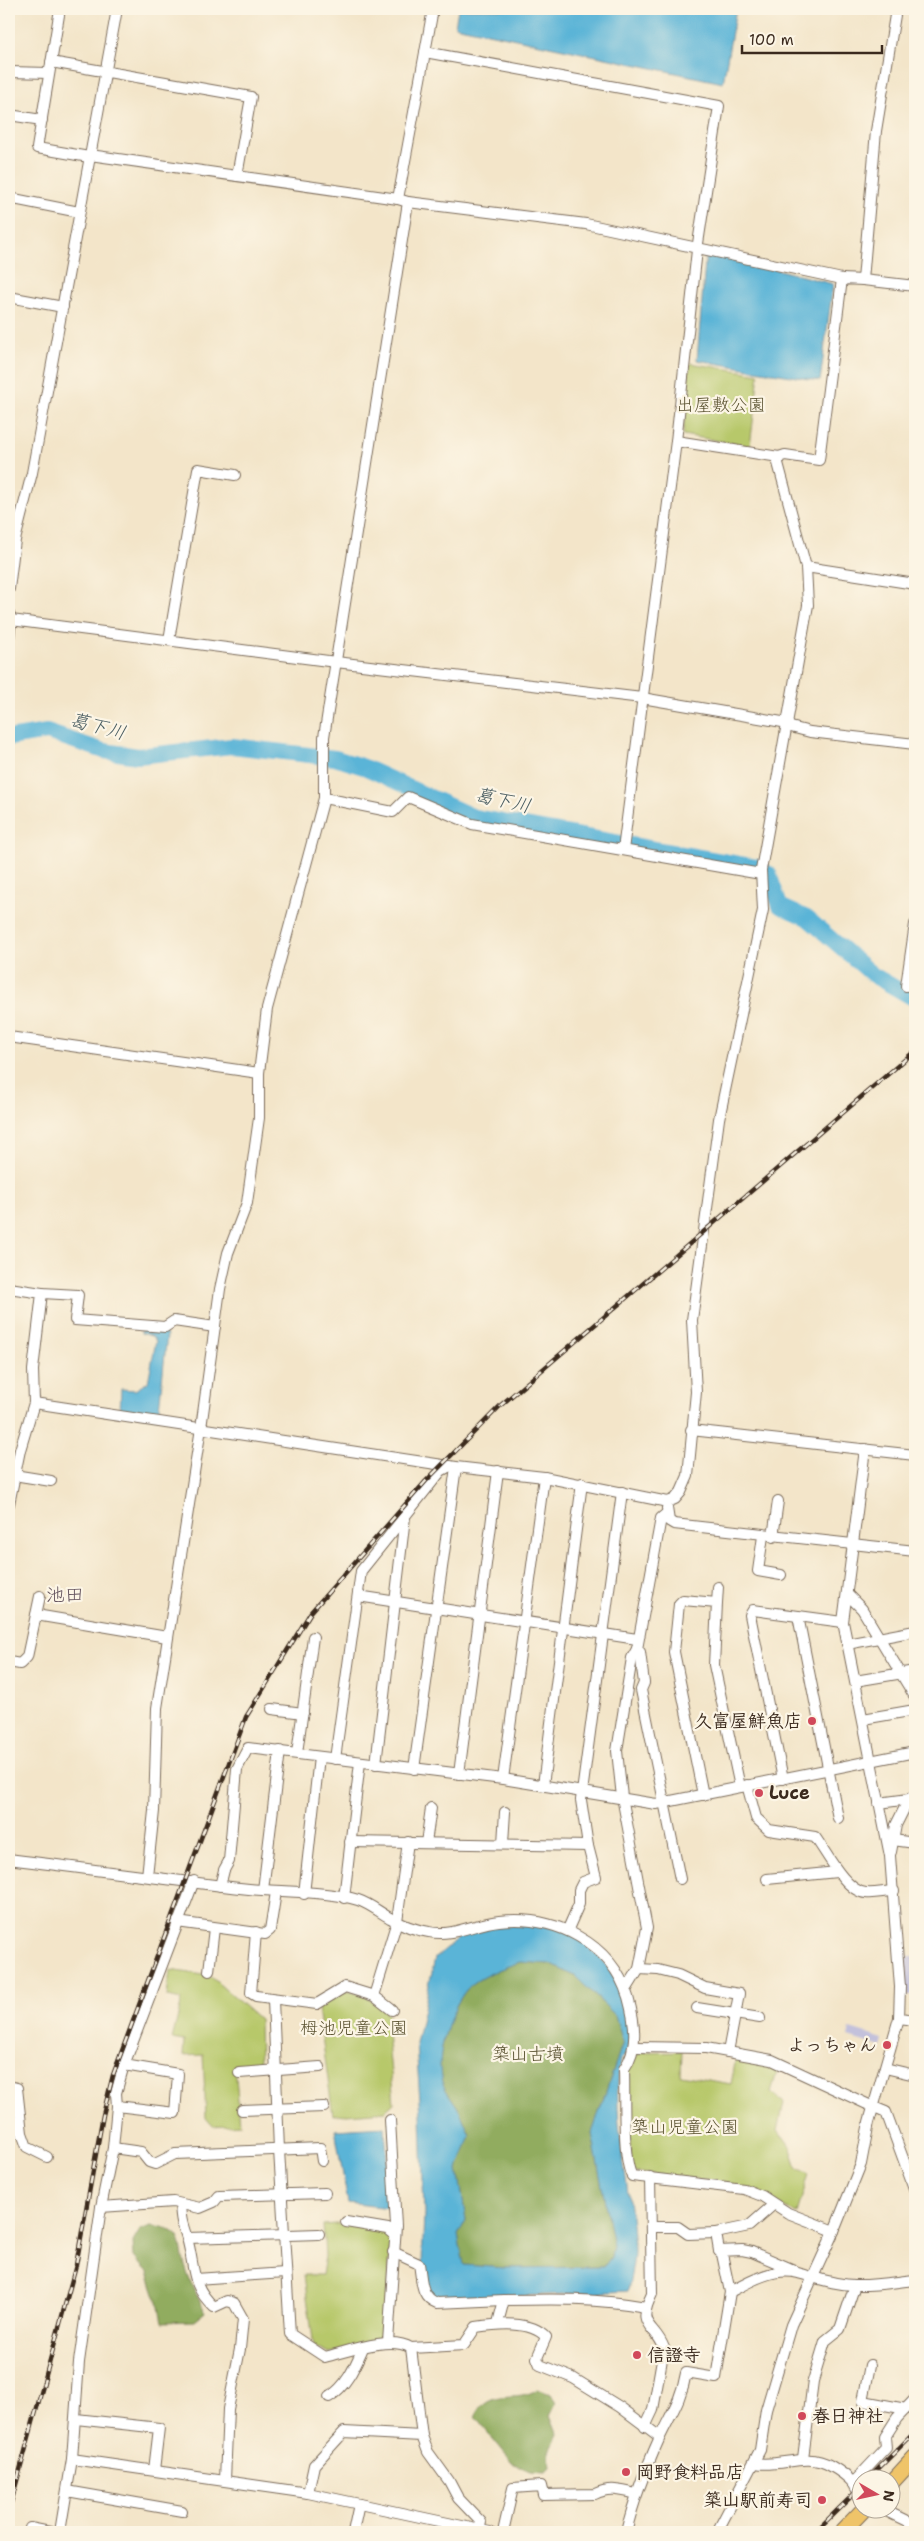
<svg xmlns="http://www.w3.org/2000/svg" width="924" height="2541" font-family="'Shantell Sans','Klee One',sans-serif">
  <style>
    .industrial { fill: #c3c1db }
    .green { fill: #b7c86b; stroke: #797944 }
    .forest { fill: #91ac5f; stroke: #666b3e }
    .water { fill: #5ab4d7; stroke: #4a6f7a; fill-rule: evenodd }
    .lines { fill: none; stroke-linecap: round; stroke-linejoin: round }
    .river { stroke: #5ab4d7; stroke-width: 16 }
    .minor-casing { stroke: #7b6b5a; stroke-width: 12 }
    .highway-casing { stroke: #7b6b5a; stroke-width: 17 }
    .minor { stroke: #fff; stroke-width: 10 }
    .highway { stroke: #efc469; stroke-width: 15 }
    .rail-casing { stroke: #3b2a1e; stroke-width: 4.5 }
    .rail { stroke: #fcf5e5; stroke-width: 2.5; stroke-dasharray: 8; stroke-linecap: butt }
    .poi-dot { fill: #d1495b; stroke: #fcf5e5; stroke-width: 2 }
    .labels { text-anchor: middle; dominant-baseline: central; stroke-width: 4.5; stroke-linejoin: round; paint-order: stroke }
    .park-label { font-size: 18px; fill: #5a5231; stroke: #fcf5e5 }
    .poi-label { font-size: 18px; font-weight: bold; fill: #3b2a1e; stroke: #fcf5e5; text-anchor: start }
    .water-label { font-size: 19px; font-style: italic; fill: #465a5f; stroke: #fcf5e5 }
    .neighbourhood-label { font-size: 19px; fill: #65545f; stroke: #fcf5e5 }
  </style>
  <rect width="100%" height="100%" fill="#fcf5e5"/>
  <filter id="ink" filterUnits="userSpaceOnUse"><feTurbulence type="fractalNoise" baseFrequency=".02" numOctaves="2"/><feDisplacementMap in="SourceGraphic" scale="10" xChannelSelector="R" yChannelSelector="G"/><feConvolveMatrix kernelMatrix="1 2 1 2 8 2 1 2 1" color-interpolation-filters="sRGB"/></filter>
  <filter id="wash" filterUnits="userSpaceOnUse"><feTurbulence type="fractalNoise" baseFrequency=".0096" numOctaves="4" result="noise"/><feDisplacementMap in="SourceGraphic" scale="20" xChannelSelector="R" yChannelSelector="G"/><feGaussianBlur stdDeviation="1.12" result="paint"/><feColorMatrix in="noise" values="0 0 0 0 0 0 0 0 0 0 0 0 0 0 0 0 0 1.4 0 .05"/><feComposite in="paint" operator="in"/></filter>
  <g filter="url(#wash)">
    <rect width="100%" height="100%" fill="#f3e5c9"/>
    <g class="industrial">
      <rect x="905" y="1957" width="10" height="38"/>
      <polygon points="850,2029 883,2039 881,2047 848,2037"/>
    </g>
    <g class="green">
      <polygon points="690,363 759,374 750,446 683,435"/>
      <polygon points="170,1970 210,1976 259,2019 260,2065 235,2065 240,2124 213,2126 206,2118 203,2055 183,2056 184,2041 172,2039 182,2000 167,1997"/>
      <path d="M343 1991C363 1992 378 2002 390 2017L387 2032 394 2103 385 2111 333 2115 318 2008Z"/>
      <polygon points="682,2051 681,2075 731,2084 736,2058 778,2069 771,2092 784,2102 778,2131 790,2147 797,2168 809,2174 797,2213 724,2182 632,2172 626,2073 638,2052"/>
      <polygon points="338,2224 387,2231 391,2235 385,2340 329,2354 314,2347 304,2275 322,2275 325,2256 323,2225"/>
    </g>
    <g class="forest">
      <path d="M520 1962 550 1964 575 1976 615 2015 623 2042 592 2133 613 2246 611 2257 604 2267 505 2268 463 2265 458 2235 466 2220 458 2169 470 2134C466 2126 463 2118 459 2110 454 2100 442 2088 441 2077 436 2052 452 2002 471 1985 485 1974 503 1968 520 1962Z"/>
      <path d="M151 2226C188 2231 177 2241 186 2269 190 2284 199 2298 205 2312L194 2321 162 2322 158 2302 148 2272 134 2257 133 2242 140 2230Z"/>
      <path d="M538 2389 550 2394 556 2403 550 2415 558 2435 550 2451 551 2467 546 2472 530 2471 513 2463 475 2417C488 2385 517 2404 538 2389Z"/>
    </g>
    <g class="water">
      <polygon points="458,9 736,9 723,83 455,26"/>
      <polygon points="706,251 833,284 820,381 697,360"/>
      <polygon points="141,1330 163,1332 167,1335 158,1418 120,1412 121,1389 135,1390 148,1382 156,1341 152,1336 141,1333"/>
      <path d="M494 1925C513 1925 549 1924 566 1931 590 1941 623 1982 629 2006 630 2013 629 2022 629 2029 629 2042 630 2052 620 2060 611 2124 631 2186 634 2250 634 2263 630 2278 628 2291L437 2300 426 2293 422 2263 424 2214 421 2115 416 2044 435 1958 460 1937ZM520 1962 550 1964 575 1976 615 2015 623 2042 592 2133 613 2246 611 2257 604 2267 505 2268 464 2265 458 2235 466 2220 458 2169 470 2135C466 2126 463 2118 459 2110 454 2100 442 2088 441 2077 436 2052 452 2002 471 1985 485 1974 503 1968 520 1962Z"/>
      <polygon points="385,2127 390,2208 348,2203 335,2130"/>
    </g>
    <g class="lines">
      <polyline class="river" points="9,738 47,732 104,751 138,756 232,746 335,758 364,767 474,817 756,867 769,874 780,906 807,918 873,975 915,999"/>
    </g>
  </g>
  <g filter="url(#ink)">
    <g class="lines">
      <g class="minor-casing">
        <g id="minor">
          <polyline points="60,9 37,148 89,157"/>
          <polyline points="425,52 719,106 697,250 676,441"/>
          <polyline points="51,62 251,97 237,176"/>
          <polyline points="9,72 49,73"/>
          <polyline points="9,115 42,120"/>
          <polyline points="90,155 398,199"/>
          <polyline points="9,198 79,212"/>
          <polyline points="408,202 586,224 842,279"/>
          <polyline points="863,280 915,286"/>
          <polyline points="9,297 63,307"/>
          <polyline points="806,567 915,584"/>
          <polyline points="9,589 15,540 32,473 117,9"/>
          <polyline points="11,620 336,662 642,698 788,723"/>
          <polyline points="9,638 11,620 9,614"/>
          <polyline points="169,640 198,469 235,475"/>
          <polyline points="787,726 810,732 915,744"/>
          <polyline points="324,798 393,812 408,797 472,824 761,874"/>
          <polyline points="623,850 676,441 779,457"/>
          <polyline points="906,986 915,924"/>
          <polyline points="9,1037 259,1073"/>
          <polyline points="9,1288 42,1293 33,1370 34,1403 20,1450 9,1504"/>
          <polyline points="42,1293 78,1295 75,1320 165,1327 174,1321 215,1327"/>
          <polyline points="34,1403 456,1467 544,1477 668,1502 675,1499 681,1492 688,1476 696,1392 692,1320 719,1119 763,910 761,870 808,605 806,567 778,463 779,457 785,455 819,460 842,279 863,280 876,131 896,9"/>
          <polyline points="691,1430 915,1455"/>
          <polyline points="14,1475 51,1481"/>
          <polyline points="667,1508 669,1521 674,1524 915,1551"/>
          <polyline points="763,1536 758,1571 781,1575"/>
          <polyline points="773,1537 778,1501"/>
          <polyline points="847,1594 862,1609 915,1697"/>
          <polyline points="358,1596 637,1639"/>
          <polyline points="717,1603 718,1587"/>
          <polyline points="36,1615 167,1637"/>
          <polyline points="798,1616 838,1818"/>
          <polyline points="847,1644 915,1631"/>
          <polyline points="637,1649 640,1652 644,1683 641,1690 680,1879"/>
          <polyline points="9,1662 20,1664 27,1657 40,1596"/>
          <polyline points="855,1681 915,1671"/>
          <polyline points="272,1709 303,1713"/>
          <polyline points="863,1719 915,1710"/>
          <polyline points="297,1753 313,1637"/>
          <polyline points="335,1759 361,1571 441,1471 450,1466"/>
          <polyline points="376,1764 405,1517"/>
          <polyline points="414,1769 456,1467"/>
          <polyline points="459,1774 498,1471"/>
          <polyline points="503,1779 544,1477"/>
          <polyline points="783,1779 750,1615 753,1610 843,1622"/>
          <polyline points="543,1785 582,1483"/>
          <path d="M747 1785 756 1818 769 1830 815 1837C826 1852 846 1892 866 1893 875 1894 885 1891 894 1891"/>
          <polyline points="703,1795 674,1652 679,1604 683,1600 717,1603 714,1665 740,1787"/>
          <polyline points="879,1803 909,1799 915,1795"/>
          <polyline points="893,1840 915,1843"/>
          <polyline points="350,1842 588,1846 581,1800 622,1492"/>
          <polyline points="426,1843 431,1808"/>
          <polyline points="503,1843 505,1812"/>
          <polyline points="891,1852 896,1825 909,1799"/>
          <path d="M9 1859C89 1869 169 1880 249 1889 279 1892 331 1891 358 1900 370 1904 379 1912 390 1918 402 1925 416 1930 429 1932 453 1937 476 1923 499 1921 554 1915 611 1942 628 1997 635 2022 639 2048 624 2069 625 2091 622 2160 632 2176L744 2189 762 2196 788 2213 834 2231"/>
          <polyline points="147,1876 154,1811 157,1708 201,1428 220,1289 228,1253 247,1203 259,1118 259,1073 267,1009 324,798 324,737 408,202 398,199 433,9"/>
          <polyline points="767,1879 837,1872"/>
          <polyline points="220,1886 224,1870 229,1861 237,1769 248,1748 503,1779 656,1804 915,1752"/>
          <polyline points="263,1890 280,1751"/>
          <polyline points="304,1894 319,1757"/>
          <polyline points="344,1898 360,1762"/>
          <polyline points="177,1922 265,1934 270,1930 276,1892"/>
          <polyline points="568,1929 579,1904 579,1890 583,1882 596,1877 588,1846"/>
          <polyline points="256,1932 251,1993 256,1996 317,2004 345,1987 374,1996 392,2010"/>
          <polyline points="639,1969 658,1970 678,1975 705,1988 739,1994 728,2052"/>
          <polyline points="209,1971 214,1928"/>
          <polyline points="626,1990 639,1969 647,1928 622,1797 617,1751 632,1658 637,1649 661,1518 667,1513"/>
          <polyline points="374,1996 397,1921 408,1842"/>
          <path d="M273 1999 279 2150 290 2334 325 2357C349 2351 390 2335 411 2348L464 2345 476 2327C497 2324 531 2320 546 2337L537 2358 540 2365 573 2378 620 2407 660 2437"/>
          <polyline points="697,2008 760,2018"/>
          <polyline points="899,2018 915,2020"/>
          <polyline points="635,2047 706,2048 772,2060 869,2105 886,2112 915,2191"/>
          <polyline points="885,2068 915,2075"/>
          <polyline points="239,2073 320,2067"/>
          <polyline points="9,2086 17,2088 22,2133 27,2147 47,2157"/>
          <polyline points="117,2106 175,2113 178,2074 124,2065"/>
          <polyline points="242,2110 324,2107"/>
          <polyline points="113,2148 141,2152 149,2162 155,2164 175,2154 320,2148 322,2161"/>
          <path d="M180 2204C181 2221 182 2223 187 2238 195 2266 190 2285 214 2307L227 2301 234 2303 243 2319 240 2349 228 2409 225 2480"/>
          <polyline points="101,2207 173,2202 200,2208 214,2202 219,2196 325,2193"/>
          <polyline points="346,2222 388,2229 395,2235"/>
          <polyline points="652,2227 678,2227 688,2234 716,2233"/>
          <polyline points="187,2238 319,2234"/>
          <polyline points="719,2251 742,2250 752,2252 794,2270"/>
          <path d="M393 2252 419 2264C422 2280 420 2297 437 2303L504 2300"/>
          <polyline points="196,2279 285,2273"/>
          <path d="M730 2292C750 2281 774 2267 798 2273 817 2278 835 2285 854 2285 874 2286 895 2282 915 2280"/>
          <path d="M498 2323 504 2300C552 2299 598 2298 646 2307"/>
          <polyline points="388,2342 396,2226 390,2120"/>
          <polyline points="411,2348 422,2436 428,2452 449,2481 458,2498 481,2522 479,2532"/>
          <polyline points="870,2365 863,2401 906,2409"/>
          <path d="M329 2397C347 2386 355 2366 363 2348"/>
          <polyline points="76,2419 159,2428 154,2470"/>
          <path d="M645 2427 653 2410 664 2348C655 2323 635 2328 652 2294L650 2177"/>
          <polyline points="803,2458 813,2381 825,2341 840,2329 855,2285"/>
          <polyline points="72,2459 308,2493 490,2532"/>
          <path d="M755 2463C781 2468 806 2451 831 2466 838 2470 848 2477 853 2483 856 2487 856 2491 862 2495"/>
          <polyline points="853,2483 886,2448 885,2437 897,2418 915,2399"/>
          <polyline points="67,2491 182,2511"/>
          <polyline points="308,2493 314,2465 344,2432 422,2436"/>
          <polyline points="880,2508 915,2525"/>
          <polyline points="30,2528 50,2532"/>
          <polyline points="60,2532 72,2459 79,2362 101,2207 113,2148 117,2106 116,2093 124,2065 194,1881"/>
          <polyline points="353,2532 359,2504"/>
          <path d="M503 2532 513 2488 541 2486 543 2495 595 2494C609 2487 621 2490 636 2494"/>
          <path d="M626 2532C634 2499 646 2468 660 2437 671 2414 682 2398 686 2373L716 2378 730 2292 722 2254 719 2251 716 2233 749 2226 773 2205"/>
          <polyline points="717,2532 760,2450 766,2410 791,2325 834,2231 861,2164 869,2122 899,2018 900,1987 890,1856 843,1622 865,1449"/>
        </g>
      </g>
      <g class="highway-casing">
        <g id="highway">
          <polyline points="892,2482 915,2457"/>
          <polyline points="842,2532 865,2508"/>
        </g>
      </g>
      <use href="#minor" class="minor"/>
      <use href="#highway" class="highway"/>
      <g class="rail-casing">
        <g id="rail">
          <polyline points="869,2478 915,2432"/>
          <polyline points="9,2510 76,2265 103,2115 113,2075 246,1717 311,1612 426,1481 501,1405 915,1051"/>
          <polyline points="815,2532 862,2486"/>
        </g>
      </g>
      <use href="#rail" class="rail"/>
    </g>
  </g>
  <g class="poi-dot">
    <circle cx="812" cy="1721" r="5"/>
    <circle cx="759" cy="1793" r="5"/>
    <circle cx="887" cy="2045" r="5"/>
    <circle cx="637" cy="2355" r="5"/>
    <circle cx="802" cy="2416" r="5"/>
    <circle cx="626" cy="2472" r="5"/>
    <circle cx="822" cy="2500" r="5"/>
  </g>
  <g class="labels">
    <g class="park-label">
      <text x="721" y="405">出屋敷公園</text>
      <text x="354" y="2028">栂池児童公園</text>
      <text x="528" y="2054">築山古墳</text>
      <text x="685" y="2127">築山児童公園</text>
    </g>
    <g class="poi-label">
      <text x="802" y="1721" text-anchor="end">久富屋鮮魚店</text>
      <text x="769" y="1793">Luce</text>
      <text x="877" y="2045" text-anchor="end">よっちゃん</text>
      <text x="647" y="2355">信證寺</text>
      <text x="812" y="2416">春日神社</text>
      <text x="636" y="2472">岡野食料品店</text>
      <text x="812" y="2500" text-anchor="end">築山駅前寿司</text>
    </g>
    <g class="water-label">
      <text transform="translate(98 726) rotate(15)">葛下川</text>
      <text transform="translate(503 800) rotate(13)">葛下川</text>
    </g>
    <g class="neighbourhood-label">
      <text x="65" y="1594">池田</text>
    </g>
  </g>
  <rect width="924" height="2541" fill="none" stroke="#fcf5e5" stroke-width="30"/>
  <g transform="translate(876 2494) rotate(99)"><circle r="24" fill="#fcf5e5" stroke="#afa495"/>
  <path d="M0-4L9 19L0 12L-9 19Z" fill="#d1495b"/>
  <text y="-8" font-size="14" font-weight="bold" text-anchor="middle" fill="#3b2a1e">N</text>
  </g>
  <path d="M742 45v8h140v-8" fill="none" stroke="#3b2a1e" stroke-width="2.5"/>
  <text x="749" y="45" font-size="15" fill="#3b2a1e" stroke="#fcf5e5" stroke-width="4" paint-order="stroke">100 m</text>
</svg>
